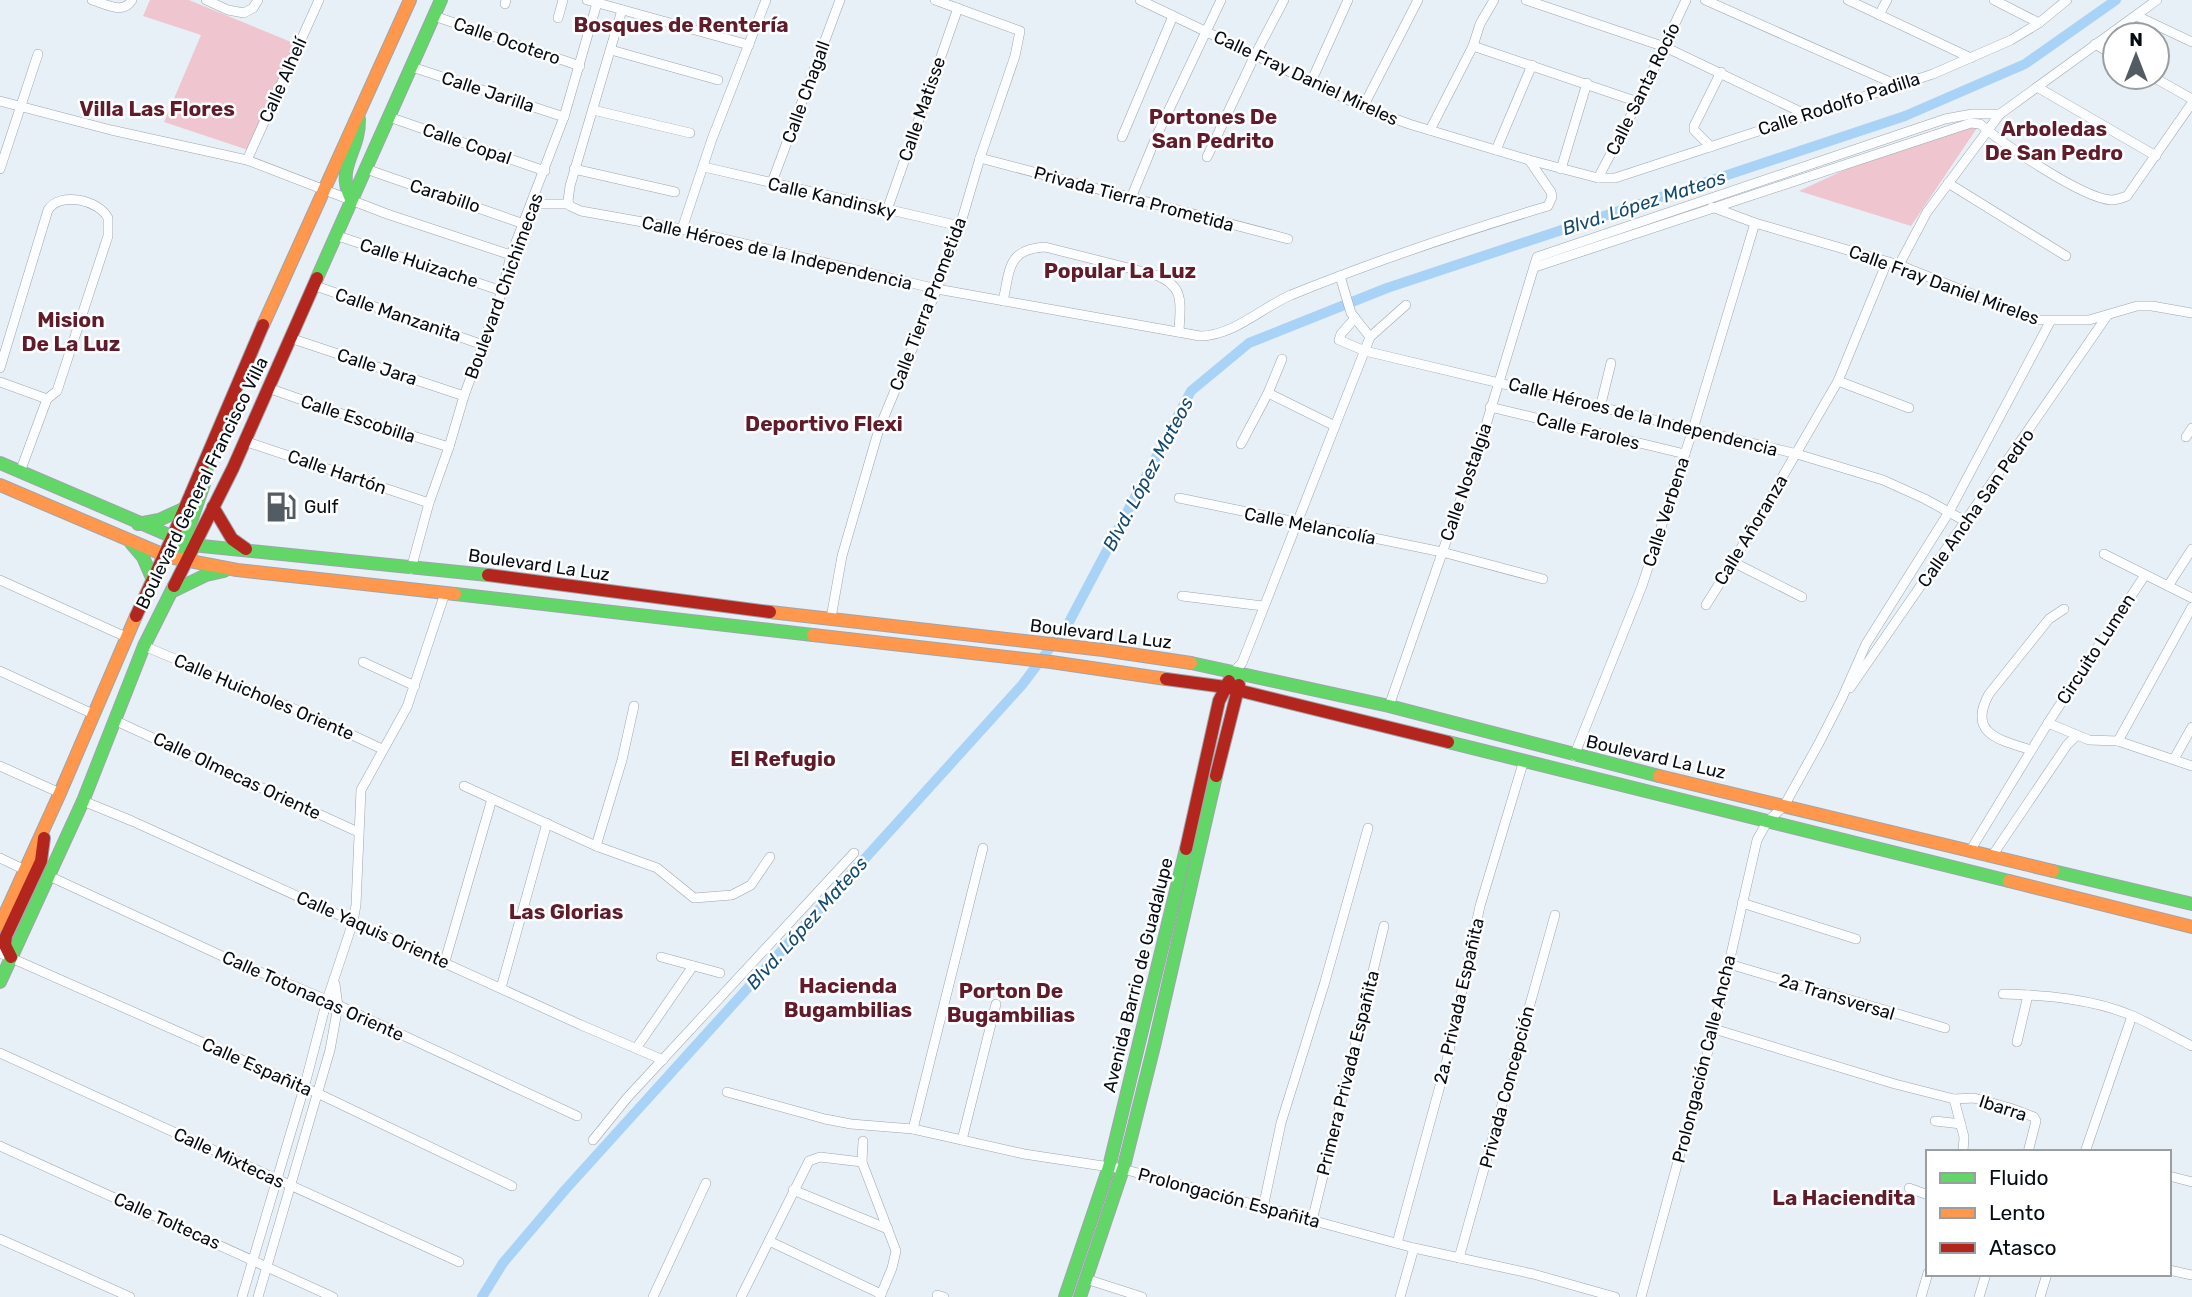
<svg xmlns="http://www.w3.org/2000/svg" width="2192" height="1297" font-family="Rubik,sans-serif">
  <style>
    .green { fill: #efc6cf }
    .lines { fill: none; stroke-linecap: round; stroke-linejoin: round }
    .canal { stroke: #a8d3f7; stroke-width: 10 }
    .street-casing { stroke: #9ea5ac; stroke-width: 10 }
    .fast-casing { stroke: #9ea5ac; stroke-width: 14 }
    .slow-casing { stroke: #9ea5ac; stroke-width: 14 }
    .jam-casing { stroke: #9ea5ac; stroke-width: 14 }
    .street { stroke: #fcfdfe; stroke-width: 9 }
    .fast { stroke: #63d668; stroke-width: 12 }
    .slow { stroke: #ff974d; stroke-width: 12 }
    .jam { stroke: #b3261e; stroke-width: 12 }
    .labels { text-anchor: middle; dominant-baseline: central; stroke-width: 5; stroke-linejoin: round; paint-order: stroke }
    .street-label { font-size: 18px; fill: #050c13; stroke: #fff }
    .poi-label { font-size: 18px; fill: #050c13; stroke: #fff; text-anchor: start }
    .water-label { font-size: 19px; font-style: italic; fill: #124a71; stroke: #fff }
    .quarter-label { font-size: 21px; font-weight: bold; fill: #611c2c; stroke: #fff }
  </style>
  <rect width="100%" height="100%" fill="#e8f0f7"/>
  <g class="green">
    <polygon points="150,0 189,0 296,44 248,150 164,122 201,35 143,16"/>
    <polygon points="1979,125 1911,226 1799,191 1881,153"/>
  </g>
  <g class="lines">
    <polyline class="canal" points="482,1297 503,1263 565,1190 1022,685 1068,624 1191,391 1249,343 1387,288 1905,116 2025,64 2116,0"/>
    <g class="street-casing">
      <g id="street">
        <path d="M92 0C106 4 123 15 132 0"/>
        <polyline points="206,0 228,10 244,13 253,8 258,0"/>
        <polyline points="587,0 749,45"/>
        <polyline points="1140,0 1363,107 1409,124 1529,160 1598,178 1615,178 1933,74 2011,40 2039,23 2067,0"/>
        <polyline points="1526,0 1665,47 1807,115"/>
        <polyline points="1705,0 1897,85"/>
        <polyline points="1848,0 1971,58"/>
        <polyline points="1994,0 2039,23"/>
        <polyline points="505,4 506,0"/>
        <path d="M622 10 570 186 568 201 570 206 581 211 682 229 937 289 1200 336C1233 336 1261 308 1291 295 1375 261 1461 232 1548 206L1552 197 1551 192 1529 160"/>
        <polyline points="1879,15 1887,0"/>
        <polyline points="434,16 580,66"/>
        <polyline points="2137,16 2192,42"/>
        <polyline points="558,18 563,0"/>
        <polyline points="2095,44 2115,56"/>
        <polyline points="1473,46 1638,102"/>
        <polyline points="611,50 718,80"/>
        <polyline points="412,67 564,117"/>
        <polyline points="2153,77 2192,99"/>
        <polyline points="1311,82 1348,0"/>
        <polyline points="2037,87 2156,156"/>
        <polyline points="0,101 111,130 247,160 387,214 511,255"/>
        <polyline points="1363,107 1418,0"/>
        <polyline points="593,110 690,133"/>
        <polyline points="389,117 545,171"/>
        <polyline points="1430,130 1473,46 1480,24 1494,0"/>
        <polyline points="1122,137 1173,16"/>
        <polyline points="1711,147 1694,130 1694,126 1721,72"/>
        <polyline points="1496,150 1532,65"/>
        <polyline points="1207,157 1255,55 1284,0"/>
        <polyline points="980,158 1288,239"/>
        <polyline points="247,160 319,0"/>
        <polyline points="704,167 960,226"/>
        <polyline points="0,169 38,54"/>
        <polyline points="366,169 524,224"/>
        <polyline points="574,169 675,192"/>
        <polyline points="1561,169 1587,83"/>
        <polyline points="1598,178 1638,102 1686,0"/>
        <polyline points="1948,183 2066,256"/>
        <polyline points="771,185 840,0"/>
        <polyline points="1131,198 1157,135 1221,0"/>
        <polyline points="532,204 569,204"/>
        <polyline points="1712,207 1755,223 1899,265 2037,320 2089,320 2137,306 2152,306 2192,313"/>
        <polyline points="887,210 958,8"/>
        <polyline points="682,229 712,139 766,0"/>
        <polyline points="335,235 502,291"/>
        <polyline points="1899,265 1927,212 2000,114 2157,0"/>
        <path d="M1535 267 1971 123 1980 124C2003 144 2082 198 2111 200 2117 200 2122 198 2127 196L2192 103"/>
        <polyline points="1340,276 1351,313 1370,337"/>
        <polyline points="313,285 483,345"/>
        <path d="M1003 301C1010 270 1007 249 1045 247L1156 275C1186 287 1180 304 1179 332"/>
        <polyline points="1355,318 1341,334 1339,340 1365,351 1797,454 1883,480 1925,499 1967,522"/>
        <polyline points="290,338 464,396"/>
        <path d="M0 368 48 210C60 191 99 200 108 218V236L57 391 47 399 0 382"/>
        <polyline points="1838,381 1909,408"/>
        <polyline points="268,388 348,416 449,447"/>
        <polyline points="1268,393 1335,426"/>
        <polyline points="1490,407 1685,454"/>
        <polyline points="1600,408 1611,363"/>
        <polyline points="2186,437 2192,428"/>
        <polyline points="244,441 429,503"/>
        <polyline points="1241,444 1268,393 1282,359"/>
        <polyline points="20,472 47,399"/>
        <polyline points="1179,498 1442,552 1543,579"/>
        <polyline points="2104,554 2192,598"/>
        <polyline points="1733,562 1802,597"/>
        <polyline points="411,569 429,503 449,447 464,396 502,291 511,255 564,117 597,3"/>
        <polyline points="0,580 126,637"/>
        <polyline points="2168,586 2192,549"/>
        <polyline points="1182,596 1263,606"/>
        <polyline points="1706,605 1733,562 1838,381 1887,262"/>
        <polyline points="831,618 842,556 879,429 937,289 960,226 980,158 1015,56 1020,31 935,0"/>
        <polyline points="144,646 316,718 382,749"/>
        <polyline points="363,662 415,686"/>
        <polyline points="0,671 93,714"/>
        <polyline points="1234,671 1242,663 1370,337 1406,305"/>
        <polyline points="1850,688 2107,316"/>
        <polyline points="1389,706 1482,438 1537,257 1945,119 1972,114 2000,114"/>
        <polyline points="116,721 358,832"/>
        <polyline points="2048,723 2089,740 2118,741 2192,766"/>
        <polyline points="2118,741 2192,607"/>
        <path d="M2031 750C2000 740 1967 734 1989 694L2049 619 2064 609"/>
        <polyline points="1574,756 1642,586 1693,429 1755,223"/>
        <polyline points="2174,759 2192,727"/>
        <polyline points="0,766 60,793"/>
        <polyline points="464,786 596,846 657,868 694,898 732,895 751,885 770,857"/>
        <polyline points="83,801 132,821 581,1025 663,1060"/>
        <polyline points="596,846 622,760 634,706"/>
        <polyline points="1970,851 2048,723 2145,575"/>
        <polyline points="1992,856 2067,745 2076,736"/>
        <polyline points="0,858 25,870"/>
        <polyline points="49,876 222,956 327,1000 577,1116"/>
        <polyline points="1742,903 1856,939"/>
        <polyline points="0,953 317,1093 512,1186"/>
        <polyline points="661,957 720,973"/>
        <polyline points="445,961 492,799"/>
        <polyline points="1729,964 1945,1028"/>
        <polyline points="501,988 547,823"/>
        <path d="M2003 994C2046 995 2093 999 2133 1016 2153 1025 2172 1036 2192 1046"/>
        <polyline points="1714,1029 1895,1084 1954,1099 1974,1098 2010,1108 2034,1117 2036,1121 2028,1152"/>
        <polyline points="2017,1042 2028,995"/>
        <polyline points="637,1047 693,966"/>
        <polyline points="0,1053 459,1262"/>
        <polyline points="727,1092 825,1119 851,1124 913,1129 1024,1154 1123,1169 1414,1248 1533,1274 1615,1297"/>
        <polyline points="1954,1099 1964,1137 1963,1152"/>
        <polyline points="1935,1121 1961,1124"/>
        <polyline points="913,1129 983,848"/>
        <polyline points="593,1140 627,1098 854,853"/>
        <polyline points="962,1140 996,1004"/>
        <polyline points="863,1141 862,1162 896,1251 892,1268 880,1297"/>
        <polyline points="0,1146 333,1297"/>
        <polyline points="2085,1152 2132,1016"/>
        <polyline points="2169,1176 2192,1182"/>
        <polyline points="1909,1188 1928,1195"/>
        <polyline points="793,1190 888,1229"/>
        <polyline points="1263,1208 1281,1123 1324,985 1368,828"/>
        <polyline points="1312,1221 1384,926"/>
        <polyline points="0,1239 130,1297"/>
        <polyline points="769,1241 881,1294"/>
        <polyline points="1397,1243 1447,1060 1480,906 1524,760"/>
        <polyline points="1459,1258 1555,915"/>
        <polyline points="2169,1270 2192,1275"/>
        <polyline points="1086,1279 1142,1297"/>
        <polyline points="937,1295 944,1297"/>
        <polyline points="242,1297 304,1088 327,1000 353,922 356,905 361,790 407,707 445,593"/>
        <polyline points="258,1297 330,1050 338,1006 335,984"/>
        <polyline points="653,1297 706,1183"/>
        <polyline points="741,1297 809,1161 820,1157 862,1162"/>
        <polyline points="1400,1297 1414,1248"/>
        <polyline points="1641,1297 1714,1029 1757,840 1767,822 1784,806 1819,743 1842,698 1866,644 1949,512 2050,322"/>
        <polyline points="1921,1297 1928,1273"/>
        <polyline points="1979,1297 1986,1274"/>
        <polyline points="2040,1297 2047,1274"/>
      </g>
    </g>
    <g class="fast-casing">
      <g id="fast">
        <path d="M351 199C335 167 360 152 359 119"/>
        <polyline points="317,278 441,0"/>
        <polyline points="0,463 192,545 488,575"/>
        <polyline points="138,524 159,520 183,509"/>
        <polyline points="131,543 143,557 153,580"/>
        <polyline points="181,550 204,484 207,467"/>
        <polyline points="173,591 206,575 224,571"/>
        <polyline points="455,594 813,635"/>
        <polyline points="1191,663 1389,706 1659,776"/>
        <polyline points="1448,742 2009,881"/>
        <polyline points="2053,871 2192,904"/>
        <polyline points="0,982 83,801 144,646 174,586"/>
        <polyline points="1065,1297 1109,1167 1186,849"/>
        <polyline points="1080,1297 1124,1166 1154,1046 1216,776"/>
      </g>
    </g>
    <g class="slow-casing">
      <g id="slow">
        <polyline points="263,325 410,0"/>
        <polyline points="0,485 169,557 237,570 455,594"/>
        <polyline points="770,612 1103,650 1191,663"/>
        <polyline points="813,635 1051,662 1166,679"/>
        <polyline points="1659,776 2053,871"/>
        <polyline points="2009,881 2192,927"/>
        <polyline points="0,925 60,793 136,616"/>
      </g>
    </g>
    <g class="jam-casing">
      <g id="jam">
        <polyline points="213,507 232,539 246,549"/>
        <polyline points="488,575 770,612"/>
        <polyline points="174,586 233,468 317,278"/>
        <polyline points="136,616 172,538 263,325"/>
        <polyline points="1166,679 1225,687 1448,742"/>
        <polyline points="1216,776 1239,685"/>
        <polyline points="1186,849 1219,701 1229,681"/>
        <polyline points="11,957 5,945 6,936 41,861 44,838"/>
      </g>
    </g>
    <use href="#street" class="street"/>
    <use href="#fast" class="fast"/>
    <use href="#slow" class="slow"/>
    <use href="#jam" class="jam"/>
  </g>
  <defs>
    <g id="fuel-bare" transform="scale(2.415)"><path d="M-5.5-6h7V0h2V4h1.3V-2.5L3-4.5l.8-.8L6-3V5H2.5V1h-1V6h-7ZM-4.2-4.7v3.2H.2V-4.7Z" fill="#545c63" stroke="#fff" stroke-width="2.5" paint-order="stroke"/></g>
  </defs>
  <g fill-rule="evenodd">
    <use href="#fuel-bare" x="281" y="507"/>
  </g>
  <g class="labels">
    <g class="street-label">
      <text transform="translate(507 41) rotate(19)">Calle Ocotero</text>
      <text transform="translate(1306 78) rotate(25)">Calle Fray Daniel Mireles</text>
      <text transform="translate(283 80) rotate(-66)">Calle Alhelí</text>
      <text transform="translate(1643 89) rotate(-64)">Calle Santa Rocío</text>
      <text transform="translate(488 92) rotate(18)">Calle Jarilla</text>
      <text transform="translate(806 92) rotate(-70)">Calle Chagall</text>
      <text transform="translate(1839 104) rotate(-18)">Calle Rodolfo Padilla</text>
      <text transform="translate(922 109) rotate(-71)">Calle Matisse</text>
      <text transform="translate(467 144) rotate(19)">Calle Copal</text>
      <text transform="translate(445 196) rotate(18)">Carabillo</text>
      <text transform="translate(832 198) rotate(13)">Calle Kandinsky</text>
      <text transform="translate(1134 199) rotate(15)">Privada Tierra Prometida</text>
      <text transform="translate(777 253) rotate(13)">Calle Héroes de la Independencia</text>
      <text transform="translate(419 263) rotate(18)">Calle Huizache</text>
      <text transform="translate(1944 285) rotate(20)">Calle Fray Daniel Mireles</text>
      <text transform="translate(504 286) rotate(-70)">Boulevard Chichimecas</text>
      <text transform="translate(928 304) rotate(-69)">Calle Tierra Prometida</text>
      <text transform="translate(398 315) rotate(19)">Calle Manzanita</text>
      <text transform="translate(377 367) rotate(18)">Calle Jara</text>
      <text transform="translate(1643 417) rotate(14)">Calle Héroes de la Independencia</text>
      <text transform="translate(358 419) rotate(18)">Calle Escobilla</text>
      <text transform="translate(1588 431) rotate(14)">Calle Faroles</text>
      <text transform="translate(337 472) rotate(19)">Calle Hartón</text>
      <text transform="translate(1466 482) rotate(-71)">Calle Nostalgia</text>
      <text transform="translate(202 483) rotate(-64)">Boulevard General Francisco Villa</text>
      <text transform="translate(1976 508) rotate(-55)">Calle Ancha San Pedro</text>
      <text transform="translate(1666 512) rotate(-72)">Calle Verbena</text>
      <text transform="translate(1310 526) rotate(11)">Calle Melancolía</text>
      <text transform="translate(1751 530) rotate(-59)">Calle Añoranza</text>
      <text transform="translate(539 565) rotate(8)">Boulevard La Luz</text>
      <text transform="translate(1101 634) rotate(7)">Boulevard La Luz</text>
      <text transform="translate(2096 649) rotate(-57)">Circuito Lumen</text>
      <text transform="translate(264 697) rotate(23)">Calle Huicholes Oriente</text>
      <text transform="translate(1656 757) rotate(13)">Boulevard La Luz</text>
      <text transform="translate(237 776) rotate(25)">Calle Olmecas Oriente</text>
      <text transform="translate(373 930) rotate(24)">Calle Yaquis Oriente</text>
      <text transform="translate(1138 975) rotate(-76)">Avenida Barrio de Guadalupe</text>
      <text transform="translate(313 996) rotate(24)">Calle Totonacas Oriente</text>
      <text transform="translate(1837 997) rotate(17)">2a Transversal</text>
      <text transform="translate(1459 1001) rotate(-77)">2a. Privada Españita</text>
      <text transform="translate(1704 1059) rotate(-76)">Prolongación Calle Ancha</text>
      <text transform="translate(257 1067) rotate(24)">Calle Españita</text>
      <text transform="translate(1348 1073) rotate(-76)">Primera Privada Españita</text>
      <text transform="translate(1507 1087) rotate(-75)">Privada Concepción</text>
      <text transform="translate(2003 1108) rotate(18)">Ibarra</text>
      <text transform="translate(229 1158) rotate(25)">Calle Mixtecas</text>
      <text transform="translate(1229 1198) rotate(15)">Prolongación Españita</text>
      <text transform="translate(167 1221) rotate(24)">Calle Toltecas</text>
    </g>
    <g class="poi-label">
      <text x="304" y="507">Gulf</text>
    </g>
    <g class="water-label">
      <text transform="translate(1644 203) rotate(-18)">Blvd. López Mateos</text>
      <text transform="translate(1148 474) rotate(-62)">Blvd. López Mateos</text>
      <text transform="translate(807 923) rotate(-48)">Blvd. López Mateos</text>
    </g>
    <g class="quarter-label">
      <text x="681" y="24">Bosques de Rentería</text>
      <text x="157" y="108">Villa Las Flores</text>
      <text x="1213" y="116">Portones De<tspan x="1213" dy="24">San Pedrito</tspan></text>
      <text x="2054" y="128">Arboledas<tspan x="2054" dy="24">De San Pedro</tspan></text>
      <text x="1120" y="270">Popular La Luz</text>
      <text x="71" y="319">Mision<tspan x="71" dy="24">De La Luz</tspan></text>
      <text x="824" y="423">Deportivo Flexi</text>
      <text x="783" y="758">El Refugio</text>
      <text x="566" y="911">Las Glorias</text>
      <text x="848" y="985">Hacienda<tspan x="848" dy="24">Bugambilias</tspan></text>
      <text x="1011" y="990">Porton De<tspan x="1011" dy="24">Bugambilias</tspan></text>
      <text x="1844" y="1197">La Haciendita</text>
    </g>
  </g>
  <rect x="1926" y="1150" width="245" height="126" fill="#ffffff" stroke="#9b9ea1" stroke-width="2"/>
  <rect x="1940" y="1173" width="35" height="10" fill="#63d668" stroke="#9b9ea1" stroke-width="2"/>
  <text x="1989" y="1185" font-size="21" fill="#050c13">Fluido</text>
  <rect x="1940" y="1208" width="35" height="10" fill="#ff974d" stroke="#9b9ea1" stroke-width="2"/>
  <text x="1989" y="1220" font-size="21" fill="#050c13">Lento</text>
  <rect x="1940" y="1243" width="35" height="10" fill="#b3261e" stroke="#9b9ea1" stroke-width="2"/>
  <text x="1989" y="1255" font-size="21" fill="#050c13">Atasco</text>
  <g transform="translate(2136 56)"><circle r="33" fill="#ffffff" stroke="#9b9ea1" stroke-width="2"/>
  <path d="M0-5L12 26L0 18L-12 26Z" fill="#545c63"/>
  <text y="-10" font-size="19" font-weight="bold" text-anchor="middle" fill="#050c13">N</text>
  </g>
</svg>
